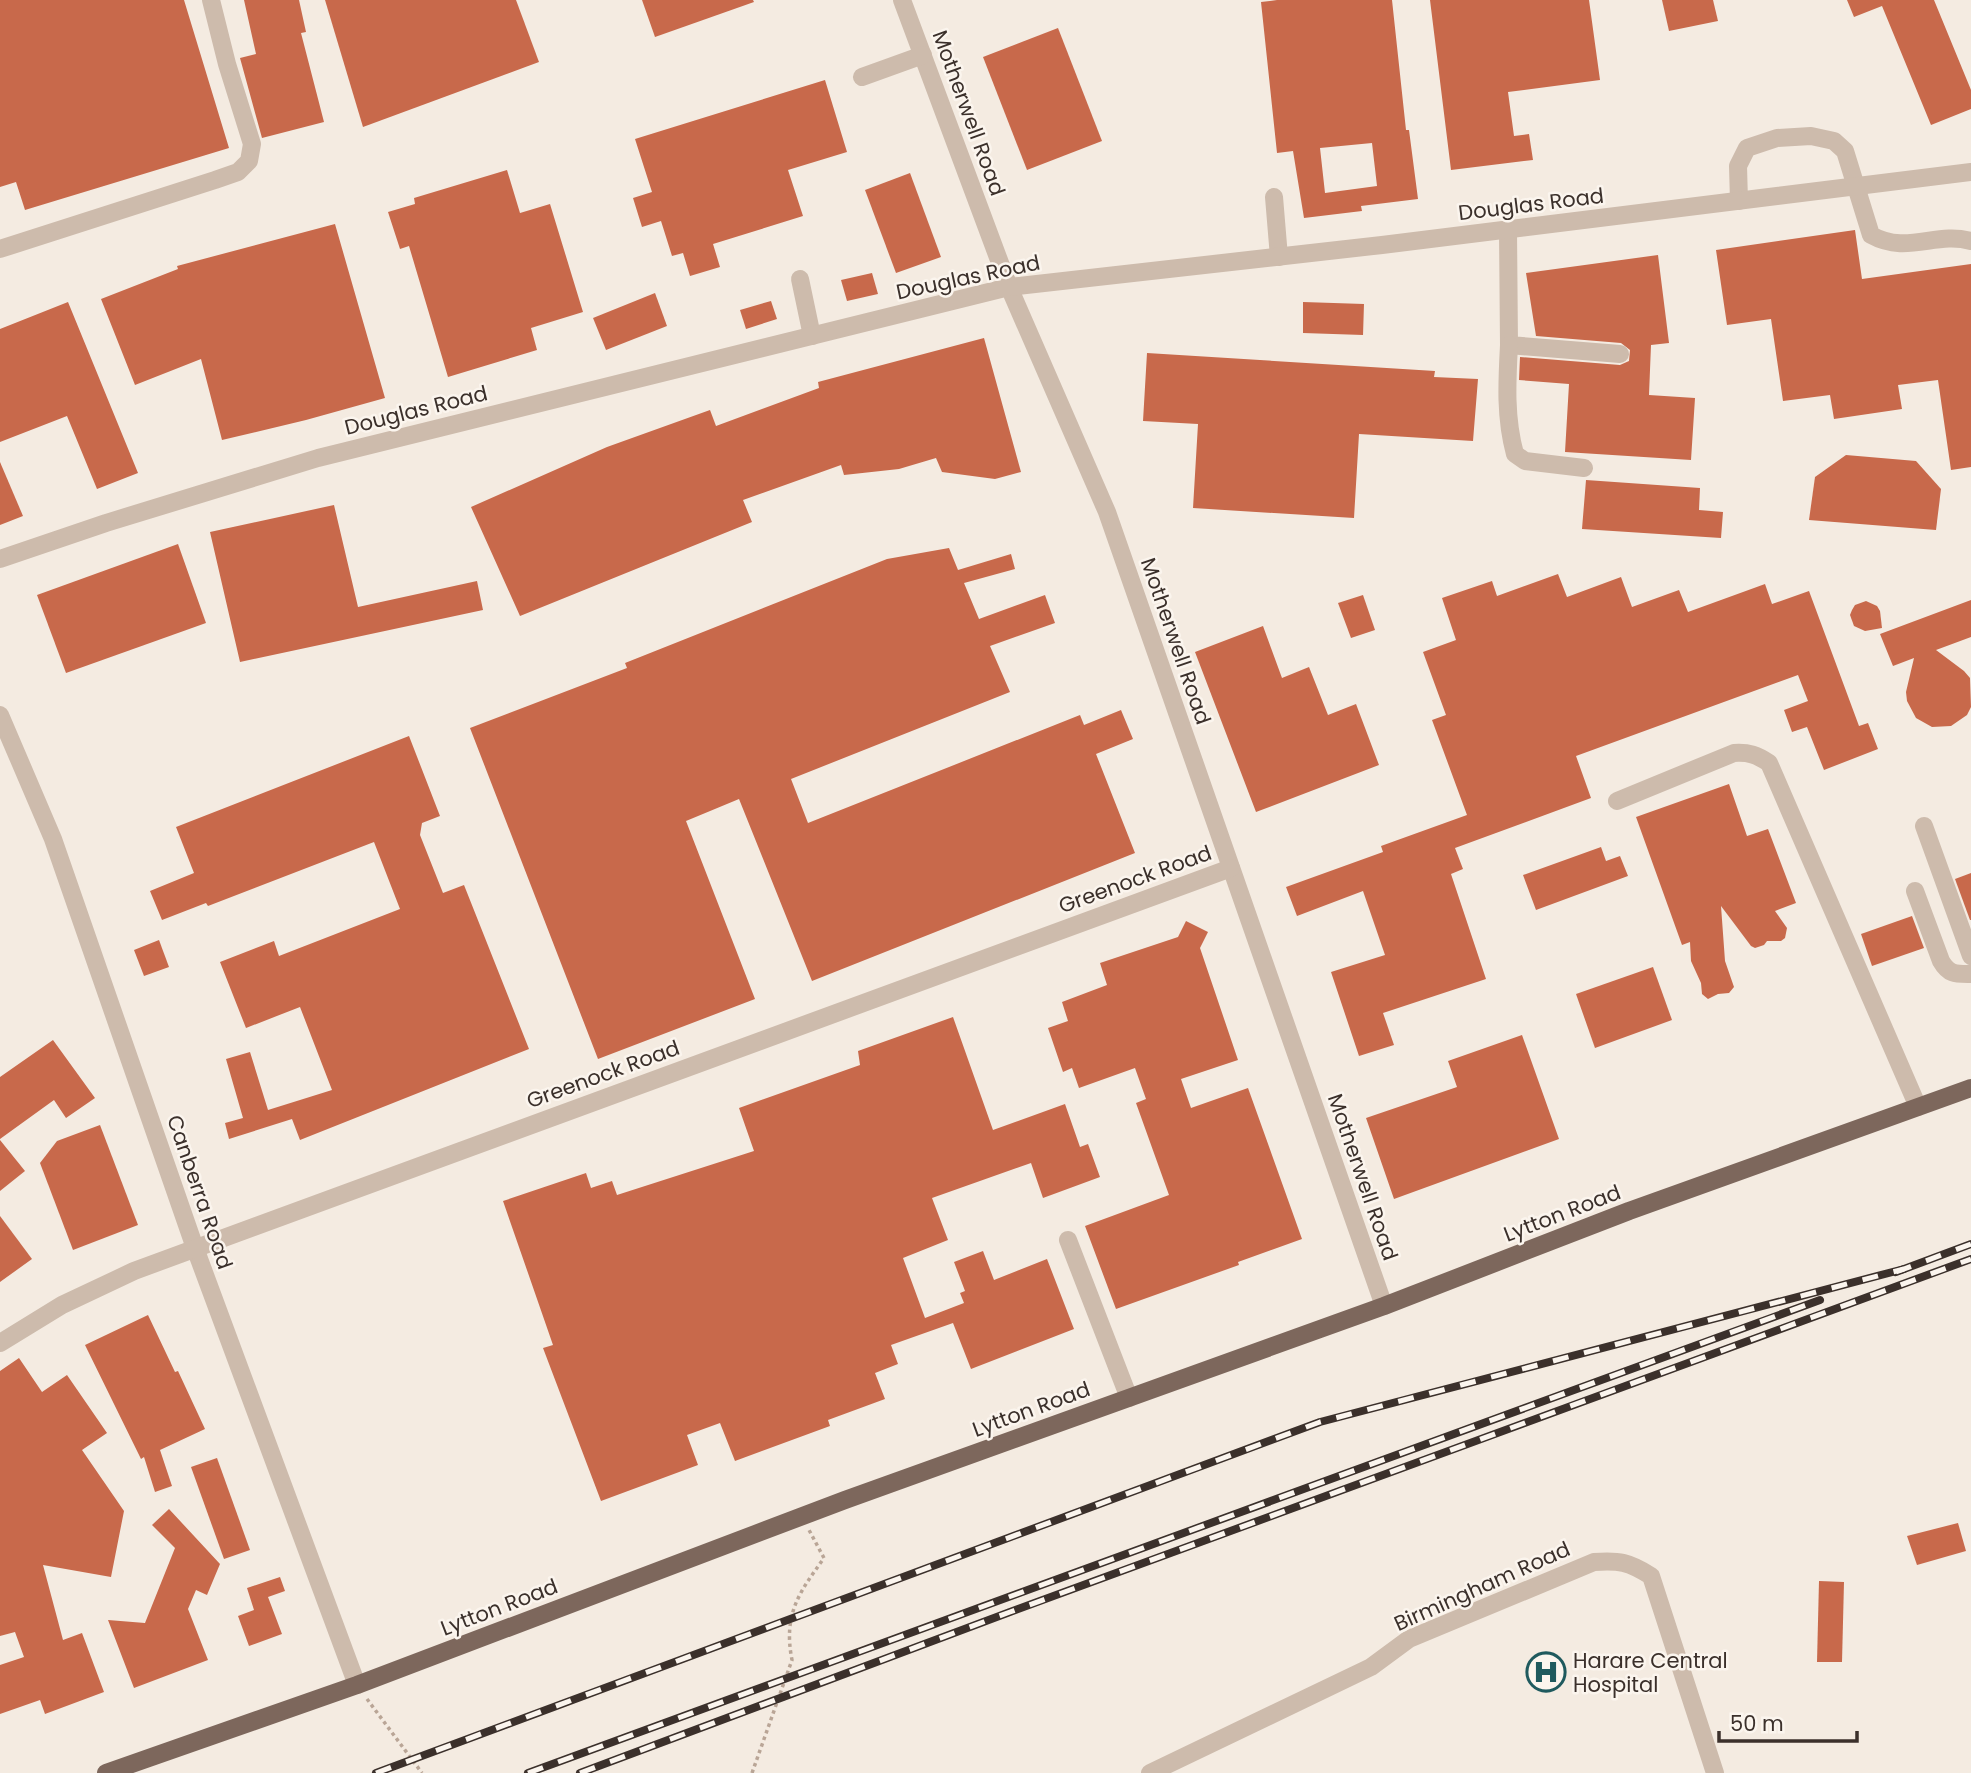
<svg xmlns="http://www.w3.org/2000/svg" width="1971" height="1773" font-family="Poppins,sans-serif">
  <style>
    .building { fill: #c8694b; fill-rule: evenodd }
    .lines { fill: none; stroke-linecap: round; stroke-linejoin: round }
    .path { stroke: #b9a596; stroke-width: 3.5; stroke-dasharray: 3.5 3.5; stroke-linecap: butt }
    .minor { stroke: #cdbbac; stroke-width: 18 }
    .major { stroke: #7d675c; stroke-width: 18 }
    .rail-casing { stroke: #3b302b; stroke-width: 8 }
    .rail { stroke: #fbf5ee; stroke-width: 5; stroke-dasharray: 16; stroke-linecap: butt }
    .labels { text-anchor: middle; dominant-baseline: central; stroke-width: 5; stroke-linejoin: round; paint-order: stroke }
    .street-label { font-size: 21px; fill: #3b302b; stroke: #fbf5ee }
    .poi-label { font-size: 21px; fill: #3b302b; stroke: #fbf5ee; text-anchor: start }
  </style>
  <rect width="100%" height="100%" fill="#f4ebe1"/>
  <g class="building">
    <polygon points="0,0 184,0 229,148 25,210 16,182 0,187"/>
    <polygon points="244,0 299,0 306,32 301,33 324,122 262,138 240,58 256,54"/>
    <polygon points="325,0 516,0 539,62 363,127"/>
    <polygon points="642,0 753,0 754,2 655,37"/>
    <path d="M1277 0H1392L1406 130H1409L1418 199 1361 206 1362 211 1304 218 1293 151 1277 153 1261 2ZM1372 143 1377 186 1325 193 1320 148Z"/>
    <polygon points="1430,0 1589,0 1600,80 1508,92 1514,136 1529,134 1533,160 1451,170"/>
    <polygon points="1662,0 1713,0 1718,21 1669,31"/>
    <polygon points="1847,0 1934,0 1971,90 1971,109 1931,125 1882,6 1854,17"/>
    <polygon points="1058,28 1102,141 1027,170 983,57"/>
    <polygon points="825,80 847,152 788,170 803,216 713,244 720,267 690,276 683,253 672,256 661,221 642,227 633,198 652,192 635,139"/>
    <polygon points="507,170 520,213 550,204 583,312 531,328 537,350 448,377 409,246 400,249 388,212 415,204 414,198"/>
    <polygon points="910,173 941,257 896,273 865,190"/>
    <polygon points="335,224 385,398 306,420 222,440 201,359 135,385 101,299 178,269 177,266"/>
    <polygon points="1855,230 1862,279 1971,264 1971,467 1951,470 1938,380 1898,385 1902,409 1834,419 1830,395 1783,401 1771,319 1727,325 1716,250"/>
    <polygon points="1658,255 1669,343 1651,345 1649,395 1695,398 1691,460 1565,452 1569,384 1519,380 1520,357 1620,365 1629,361 1630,350 1621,343 1536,336 1526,273"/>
    <polygon points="872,273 878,294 847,301 841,280"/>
    <polygon points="655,293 667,326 606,350 593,318"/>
    <polygon points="771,301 777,319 746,329 740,310"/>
    <polygon points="68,302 138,473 97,489 67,416 0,442 0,329"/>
    <polygon points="1303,302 1364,304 1363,335 1303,333"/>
    <polygon points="984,338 1021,472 995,479 942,472 936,458 899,469 844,475 841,465 743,500 752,522 520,616 471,507 607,447 710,410 716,426 819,388 818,382"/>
    <polygon points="1147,353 1435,371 1434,377 1478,379 1473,441 1359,434 1354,518 1193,508 1198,424 1143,421"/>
    <polygon points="1846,455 1916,461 1941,489 1936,530 1809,520 1815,477"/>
    <polygon points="0,462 23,516 0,525"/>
    <polygon points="1586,480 1700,488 1699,510 1723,512 1721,538 1582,529"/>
    <polygon points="334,505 358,607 477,581 483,610 240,662 210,532"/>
    <polygon points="178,544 206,623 66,673 37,595"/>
    <polygon points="949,548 958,570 1011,554 1015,569 964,583 979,619 1045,595 1055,623 990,646 1010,692 791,779 808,823 1080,715 1084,725 1121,710 1133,739 1096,754 1135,853 812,981 739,799 686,821 755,999 598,1059 470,728 627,668 625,663 887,559"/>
    <polygon points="1558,574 1567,597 1621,577 1632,607 1679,590 1688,612 1765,584 1772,604 1809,591 1859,726 1868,723 1878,749 1824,770 1807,727 1792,732 1784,710 1808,701 1798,675 1576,756 1591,798 1455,848 1463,869 1451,874 1486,979 1383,1013 1394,1045 1359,1056 1331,972 1385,955 1363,891 1297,916 1286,887 1383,852 1381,846 1467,815 1432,720 1446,715 1423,652 1456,640 1442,598 1492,581 1497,596"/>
    <polygon points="1363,595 1375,630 1351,638 1338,603"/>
    <polygon points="1971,600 1971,637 1936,650 1964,671 1970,678 1971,707 1967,715 1951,726 1932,727 1916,718 1907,701 1906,692 1914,658 1893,666 1880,634"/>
    <polygon points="1866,601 1877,606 1880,611 1882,628 1865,631 1854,626 1850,615 1852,610 1855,605"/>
    <polygon points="1263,626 1282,678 1309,667 1328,715 1356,704 1379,765 1256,812 1195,652"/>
    <polygon points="409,736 440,816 422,823 420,835 443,893 464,885 529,1049 300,1140 292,1119 229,1139 225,1123 243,1118 226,1059 250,1052 268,1110 332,1090 300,1007 246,1028 220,962 274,941 279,956 400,909 374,842 208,906 206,903 162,920 150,891 194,873 176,827"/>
    <polygon points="1729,784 1747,836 1768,829 1796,903 1775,911 1787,928 1785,938 1781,941 1767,941 1764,945 1755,948 1751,946 1721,906 1725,961 1734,987 1729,993 1718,994 1708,999 1702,994 1701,983 1691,961 1690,942 1682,945 1636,817"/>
    <polygon points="1601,847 1606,861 1620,856 1628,876 1536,910 1523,875"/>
    <polygon points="1971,873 1971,920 1970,920 1955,879"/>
    <polygon points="1912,916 1924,948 1872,966 1861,934"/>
    <polygon points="1186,921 1208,932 1200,948 1238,1060 1181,1079 1191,1108 1248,1088 1302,1239 1238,1262 1239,1265 1116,1309 1085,1226 1169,1195 1136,1103 1146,1099 1135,1068 1079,1088 1072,1068 1063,1072 1048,1028 1068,1021 1062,1002 1107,985 1100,963 1178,937"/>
    <polygon points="159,940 169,967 144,976 134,950"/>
    <polygon points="1653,967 1672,1020 1595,1048 1576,994"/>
    <polygon points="953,1017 993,1130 1065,1104 1080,1147 1088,1144 1100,1177 1043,1198 1031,1163 932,1198 948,1240 903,1258 925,1318 964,1303 960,1293 965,1291 954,1262 983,1251 994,1280 1047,1259 1074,1329 971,1369 953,1323 891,1345 898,1364 875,1373 885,1399 828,1420 830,1426 735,1461 720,1423 687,1435 698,1465 601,1501 543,1348 553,1345 503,1201 586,1173 591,1188 612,1181 617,1195 754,1151 739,1108 860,1065 858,1051"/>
    <polygon points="1522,1035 1559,1139 1394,1199 1366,1118 1457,1087 1448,1061"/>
    <polygon points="53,1040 95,1098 66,1118 54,1100 0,1139 0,1077"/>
    <polygon points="100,1125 138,1225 73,1250 40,1163 57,1141"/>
    <polygon points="0,1140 25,1171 0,1191"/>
    <polygon points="0,1216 32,1259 0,1282"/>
    <polygon points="148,1315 175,1372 178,1371 205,1429 160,1450 172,1486 155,1492 144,1457 141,1459 85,1345"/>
    <polygon points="19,1358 42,1392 67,1375 107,1433 82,1450 124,1511 111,1577 43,1565 63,1640 82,1633 104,1692 45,1714 40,1700 0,1714 0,1665 24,1657 15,1632 0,1636 0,1371"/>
    <polygon points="217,1458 250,1550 224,1559 191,1467"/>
    <polygon points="169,1509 220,1564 207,1595 196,1590 188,1609 208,1660 134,1688 108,1620 145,1623 175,1548 152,1525"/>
    <polygon points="1958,1523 1966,1551 1917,1565 1907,1536"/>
    <polygon points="280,1577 285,1591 268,1597 282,1634 249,1646 238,1616 254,1610 247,1588"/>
    <polygon points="1819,1581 1844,1582 1842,1662 1817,1662"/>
  </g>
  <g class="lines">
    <g class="path">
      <polyline points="367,1699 422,1773"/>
      <path d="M752 1773 792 1660C783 1614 799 1593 824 1558L809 1530"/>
    </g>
    <g class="minor">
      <polyline points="902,0 1009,287 1107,512 1384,1306"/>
      <polyline points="862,77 923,55"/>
      <polyline points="1274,197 1279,257"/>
      <path d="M1739 201 1738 166 1747 148 1777 138 1811 136 1834 141 1845 151 1871 235C1907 255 1936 231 1971 241"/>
      <polyline points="1508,230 1509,345 1620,354"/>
      <polyline points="0,249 215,180 238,172 249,161 252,144 227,64 211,0"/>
      <polyline points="800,279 812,336"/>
      <path d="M1509 345C1507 382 1505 418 1515 454L1525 461 1584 468"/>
      <polyline points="0,559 106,523 318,458 1009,287 1382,245 1971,172"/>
      <polyline points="0,715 53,839 195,1248 357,1685"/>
      <path d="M1617 801 1734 753C1749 752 1757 755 1769 763L1918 1107"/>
      <polyline points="1924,826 1971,956"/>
      <path d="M1915 891 1941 961C1949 975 1956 974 1971 974"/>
      <polyline points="1068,1240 1129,1398"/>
      <polyline points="0,1343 62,1305 134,1271 1231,868"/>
      <path d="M1150 1773 1371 1667 1409 1639 1594 1562C1619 1560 1629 1562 1651 1576L1715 1773"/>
    </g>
    <polyline class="major" points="106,1773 357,1685 845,1500 1384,1306 1629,1211 1971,1088"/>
    <g class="rail-casing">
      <g id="rail">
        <polyline points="1896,1272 1971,1244"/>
        <polyline points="376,1773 1320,1422 1904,1269"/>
        <polyline points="528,1773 1820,1300"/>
        <polyline points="580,1773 1010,1612 1971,1259"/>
      </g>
    </g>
    <use href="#rail" class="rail"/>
  </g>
  <defs>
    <g id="hospital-ring" transform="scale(2.0125)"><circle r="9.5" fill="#fbf5ee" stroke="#1f5a5e" stroke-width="1.5"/><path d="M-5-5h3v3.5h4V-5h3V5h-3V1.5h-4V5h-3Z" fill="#1f5a5e"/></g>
  </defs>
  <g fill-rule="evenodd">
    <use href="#hospital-ring" x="1546" y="1672"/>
  </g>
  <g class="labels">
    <g class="street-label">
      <text transform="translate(969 113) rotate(70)">Motherwell Road</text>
      <text transform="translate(1531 204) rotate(-7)">Douglas Road</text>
      <text transform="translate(968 277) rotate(-12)">Douglas Road</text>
      <text transform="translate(416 410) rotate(-14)">Douglas Road</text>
      <text transform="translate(1176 641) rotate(71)">Motherwell Road</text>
      <text transform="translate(1135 879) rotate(-20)">Greenock Road</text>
      <text transform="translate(603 1074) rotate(-20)">Greenock Road</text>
      <text transform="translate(1363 1177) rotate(71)">Motherwell Road</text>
      <text transform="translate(200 1192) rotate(71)">Canberra Road</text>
      <text transform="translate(1562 1213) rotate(-21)">Lytton Road</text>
      <text transform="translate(1031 1409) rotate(-20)">Lytton Road</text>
      <text transform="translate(1482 1586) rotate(-24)">Birmingham Road</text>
      <text transform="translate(499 1607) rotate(-21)">Lytton Road</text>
    </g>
    <g class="poi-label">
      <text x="1573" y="1660">Harare Central<tspan x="1573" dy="24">Hospital</tspan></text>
    </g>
  </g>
  <path d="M1719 1731v10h138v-10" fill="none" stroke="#3b302b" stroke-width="3.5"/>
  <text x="1730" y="1731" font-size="21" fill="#3b302b" stroke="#fbf5ee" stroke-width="5" paint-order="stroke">50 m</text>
</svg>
